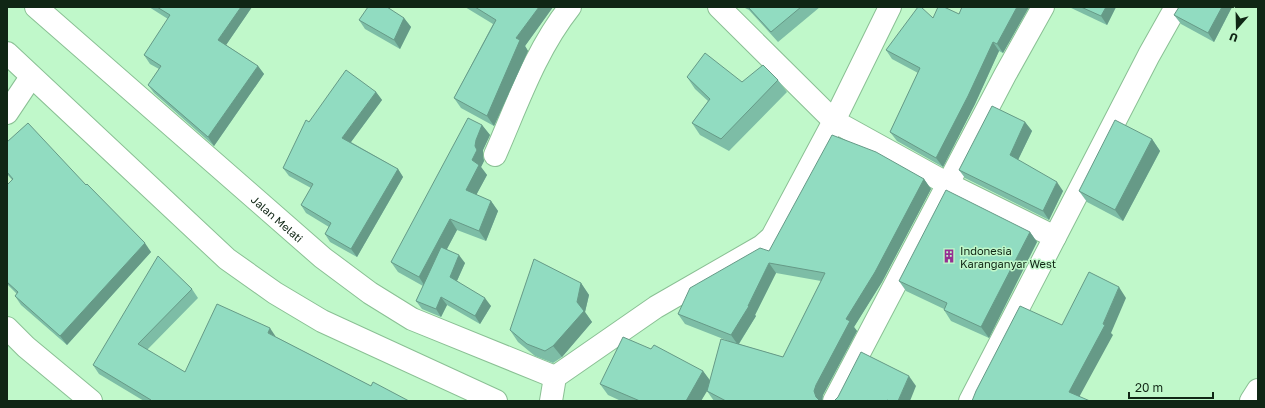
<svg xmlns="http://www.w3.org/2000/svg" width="1265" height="408" font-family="'Golos Text',sans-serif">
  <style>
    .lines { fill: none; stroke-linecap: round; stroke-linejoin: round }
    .minor-casing { stroke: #8ac094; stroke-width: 24 }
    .minor { stroke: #fff; stroke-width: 22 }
    .wall { fill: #7dbda6; fill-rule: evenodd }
    .shaded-wall { fill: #669a87 }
    .building { fill: #91dcc1; stroke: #669a87 }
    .labels { text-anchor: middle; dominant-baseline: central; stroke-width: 3; stroke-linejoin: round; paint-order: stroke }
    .street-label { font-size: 11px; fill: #102615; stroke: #c0f8ca }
    .poi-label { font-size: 11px; fill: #102615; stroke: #c0f8ca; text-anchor: start }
  </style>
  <rect width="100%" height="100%" fill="#c0f8ca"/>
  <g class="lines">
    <g class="minor-casing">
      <g id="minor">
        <path id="s1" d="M36 7 323 258 370 293 412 319 555 377"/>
        <polyline points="719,7 834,121 948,184 1055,237 970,401"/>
        <polyline points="7,53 227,259 275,293 322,321 496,401"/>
        <polyline points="7,113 31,77"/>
        <path d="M495 155C517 105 535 51 570 7"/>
        <polyline points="1055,237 1149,55 1176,7"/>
        <polyline points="7,328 26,347 91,401"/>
        <polyline points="551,401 555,377 656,307 762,246 772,237 834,121 890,7"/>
        <polyline points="834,401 1005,75 1043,7"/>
        <polyline points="1251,401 1258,390"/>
      </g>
    </g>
    <use href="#minor" class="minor"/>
  </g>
  <g class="wall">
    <polygon points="149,7 252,7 226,45 258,66 264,74 214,146 154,93 148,85 159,69 150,64 144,55 168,19"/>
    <polygon points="465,7 553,7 525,46 528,51 494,126 461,108 454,98 493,24"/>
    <polygon points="743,7 820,7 778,42 749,10"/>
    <polygon points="962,7 1029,7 1003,53 999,51 975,104 943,167 897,141 890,132 918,73 892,59 886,50 933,18 959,14"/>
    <polygon points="1069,7 1116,7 1107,25"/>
    <polygon points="1232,7 1214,42 1181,24 1174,15"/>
    <polygon points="404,18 411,27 400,49 365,29 359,20"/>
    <polygon points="687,77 742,82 778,80 787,92 729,151 700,135 692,123 708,101 695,89"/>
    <polygon points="376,92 382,100 351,142 398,169 403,177 357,257 330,242 325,234 329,227 306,213 301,205 311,188 289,176 283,168 309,122"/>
    <polygon points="1025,122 1032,131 1018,160 1063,191 1049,220 965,178 959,170"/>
    <polygon points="482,125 490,135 483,150 483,156 484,161 481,167 487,175 476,195 491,201 498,211 486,241 457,230 447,249 465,263 457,281 491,306 480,324 447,305 441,317 422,309 416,301 423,286 398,272 391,262"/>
    <polygon points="1152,139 1160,151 1123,221 1087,202 1079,191"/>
    <polygon points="7,142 86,185 151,252 67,345 21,305 15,296 17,294 7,284 7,185 12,180 7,174"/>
    <path d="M924 179 931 189 882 282 854 327 857 331 823 395 822 401H714L707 391 708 388 701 401H621L608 395 600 384 703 371 710 381 731 342 685 324 678 314 769 251ZM776 273 821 281 783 357 739 344 756 316 755 315Z"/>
    <polygon points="1030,232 1037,242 989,338 951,321 944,310 944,309 906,291 899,281"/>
    <polygon points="581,283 589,295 585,312 592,322 562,357 553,363 535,356 518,342 510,330"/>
    <polygon points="192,289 198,298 147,350 185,372 276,337 371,386 409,401 144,401 99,374 93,365"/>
  </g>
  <g class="shaded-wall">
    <polygon points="241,7 252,7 224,48 218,40"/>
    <polygon points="539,7 553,7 525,46 528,51 494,126 487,116 516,38"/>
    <polygon points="1017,7 1029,7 1003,53 997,44"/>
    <polygon points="1106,7 1116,7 1107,25 1101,16"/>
    <polygon points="1222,7 1232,7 1214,42 1208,33"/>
    <polygon points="404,18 411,27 400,49 394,40"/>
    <polygon points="993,42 999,51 975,104 943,167 936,158"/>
    <polygon points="258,66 264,74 214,146 208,137"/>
    <polygon points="376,92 382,100 348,146 342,138"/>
    <polygon points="1025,122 1032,131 1016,164 1010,155"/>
    <polygon points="482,125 490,135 483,150 483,156 484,161 481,167 487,175 473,201 466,190 476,140"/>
    <polygon points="1152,139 1160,151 1123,221 1115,210"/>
    <polygon points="398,169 403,177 357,257 351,249"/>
    <polygon points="924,179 931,189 882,282 854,327 857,331 823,395 822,401 819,401 816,397 814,391 816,385 846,319"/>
    <polygon points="1057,182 1063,191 1049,220 1043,211"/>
    <polygon points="491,201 498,211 486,241 479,231"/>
    <polygon points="450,219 457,230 426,288 419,277"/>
    <polygon points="1030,232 1037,242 989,338 981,327"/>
    <polygon points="145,243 151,252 67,345 60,336"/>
    <polygon points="459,255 465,263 455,285 450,277"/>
    <polygon points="769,263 776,273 755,315 756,316 738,345 731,335 748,306"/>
    <polygon points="581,283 589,295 585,312 592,322 562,357 553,346 577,302"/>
    <polygon points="1119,287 1126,298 1111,333 1113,335 1077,401 1069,392 1103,324"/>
    <polygon points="441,297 447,305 441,317 436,309"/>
    <polygon points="485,298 491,306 480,324 475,316"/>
    <polygon points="270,328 276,337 268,333"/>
    <polygon points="703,371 712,383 701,401 686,401"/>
    <polygon points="909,376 916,386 910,401 898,401"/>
  </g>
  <g class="building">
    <polygon points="157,7 241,7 218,40 258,66 208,137 148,85 161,66 144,55 170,15"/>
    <polygon points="368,7 387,7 404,18 394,40 359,20"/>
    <polygon points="475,7 539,7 516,38 520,40 487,116 454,98 496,20"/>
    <polygon points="748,7 801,7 771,32"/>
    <polygon points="918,7 921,7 933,18 938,7 944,7 959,14 962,7 1017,7 997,44 993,42 968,96 936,158 890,132 920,68 886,50"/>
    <polygon points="1081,7 1106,7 1101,16"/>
    <polygon points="1179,7 1222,7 1208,33 1174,15"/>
    <polygon points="705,53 742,82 763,65 778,80 721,139 692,123 710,99 687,77"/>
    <polygon points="346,70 376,92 342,138 398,169 351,249 325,234 331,223 301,205 313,184 283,168 306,120 309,122"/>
    <polygon points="992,106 1025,122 1010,155 1057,182 1043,211 959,170"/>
    <polygon points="468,118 482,125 476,140 475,146 477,150 472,160 479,165 466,190 491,201 479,231 450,219 419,277 391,262"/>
    <polygon points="1115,120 1152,139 1115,210 1079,191"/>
    <polygon points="28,123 86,185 87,184 145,243 60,336 15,296 18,292 7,282 7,185 13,179 7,172 7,142"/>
    <polygon points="832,135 876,152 924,179 875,272 846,319 850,321 816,385 814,391 816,397 820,401 726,401 707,391 721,339 783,357 825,273 769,263 748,306 749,306 731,335 678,314 690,288 760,248 769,251"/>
    <polygon points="946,190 1030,232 981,327 944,310 947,303 899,281"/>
    <polygon points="441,247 459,255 450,277 485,298 475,316 441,297 436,309 416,301"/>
    <polygon points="158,256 192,289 138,344 185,372 217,304 270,328 268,333 371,386 373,382 409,401 151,401 151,400 93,365"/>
    <polygon points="534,259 581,283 577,302 584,311 553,346 545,351 527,344 510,330"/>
    <polygon points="1089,272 1119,287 1103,324 1105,325 1069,392 1090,401 972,401 976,391 1020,306 1062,325"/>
    <polygon points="623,337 651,349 654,345 703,371 686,401 640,401 600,384"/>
    <polygon points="861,352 909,376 898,401 889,401 887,400 887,401 834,401 838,397"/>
  </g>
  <defs>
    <g id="building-bare" transform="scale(1.08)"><path d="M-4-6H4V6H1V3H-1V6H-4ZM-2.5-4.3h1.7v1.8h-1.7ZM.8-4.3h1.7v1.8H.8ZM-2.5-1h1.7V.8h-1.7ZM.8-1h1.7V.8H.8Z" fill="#962e92" stroke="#c0f8ca" stroke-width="2.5" paint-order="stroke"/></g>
  </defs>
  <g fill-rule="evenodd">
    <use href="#building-bare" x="949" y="256"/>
  </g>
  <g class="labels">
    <g class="street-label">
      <text stroke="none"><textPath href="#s1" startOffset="321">Jalan Melati</textPath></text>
    </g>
    <g class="poi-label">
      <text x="960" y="250">Indonesia<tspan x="960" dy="13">Karanganyar West</tspan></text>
    </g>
  </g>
  <rect width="1265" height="408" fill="none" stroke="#102615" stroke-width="16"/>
  <g transform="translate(1237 28) rotate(200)" stroke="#c0f8ca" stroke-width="3" paint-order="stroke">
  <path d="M0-3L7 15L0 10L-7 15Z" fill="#102615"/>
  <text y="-6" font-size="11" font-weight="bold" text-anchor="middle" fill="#102615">U</text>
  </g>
  <path d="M1129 392v6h84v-6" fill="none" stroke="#102615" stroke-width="2"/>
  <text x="1135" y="392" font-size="12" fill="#102615" stroke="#c0f8ca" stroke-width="3" paint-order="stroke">20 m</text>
</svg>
